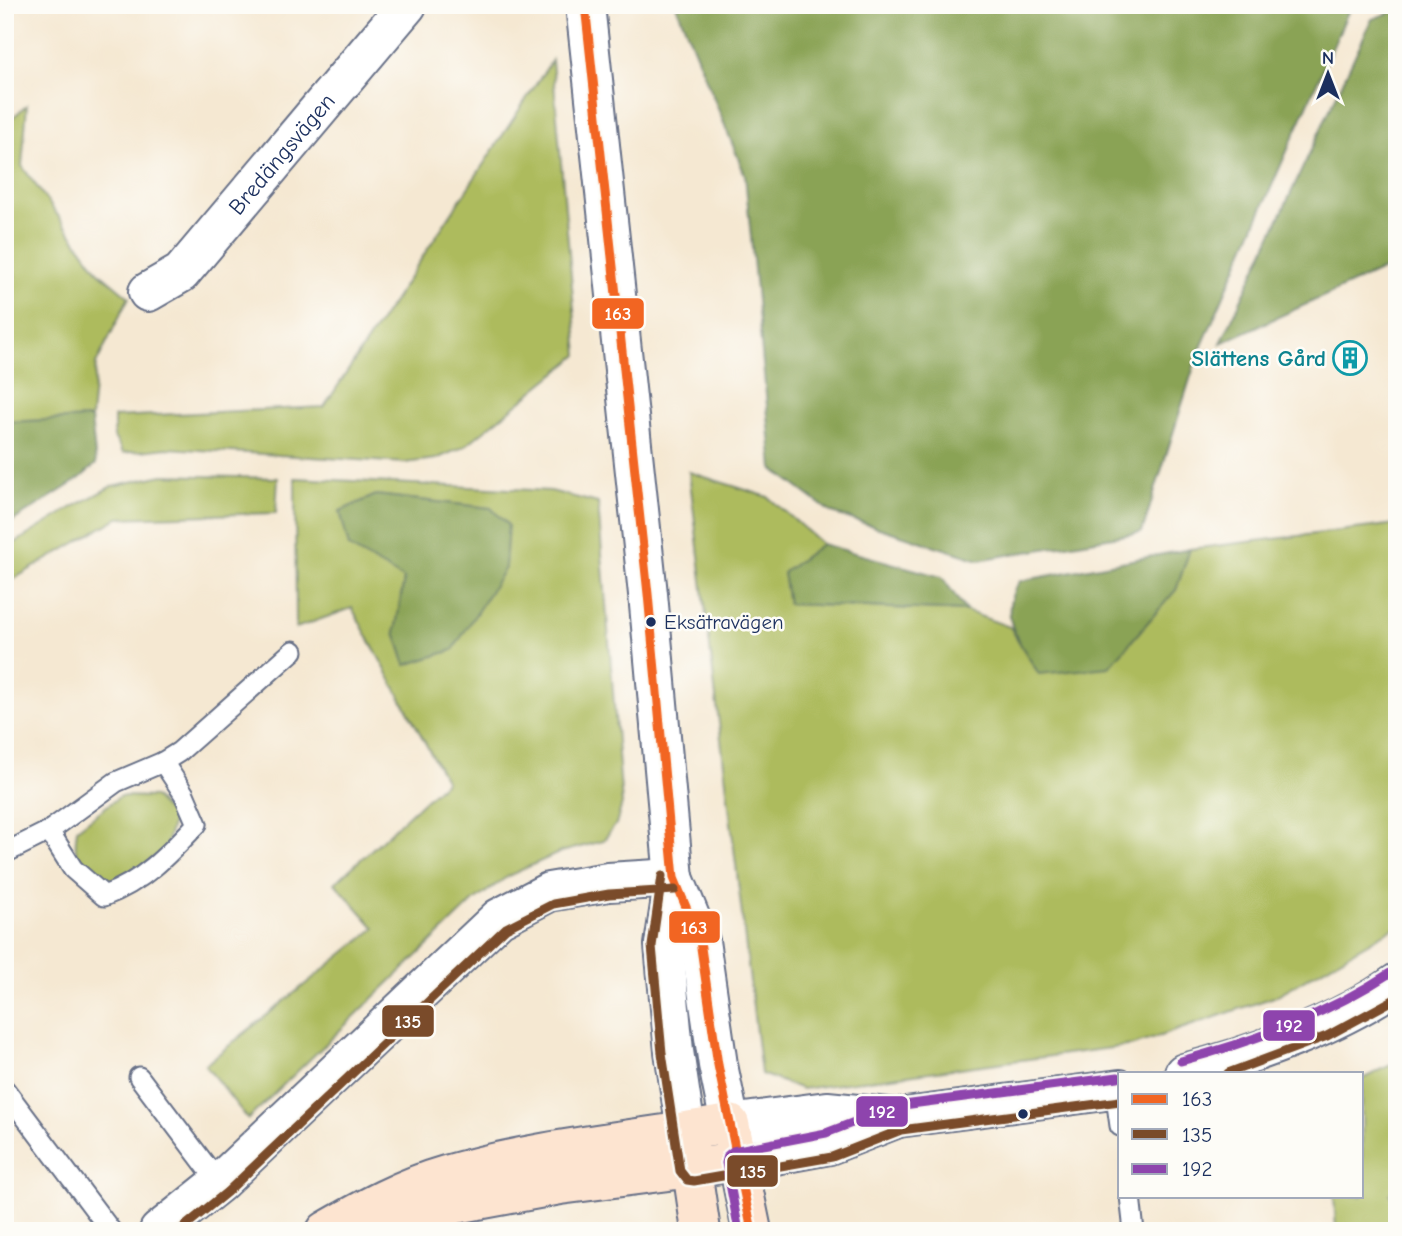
<svg xmlns="http://www.w3.org/2000/svg" width="1402" height="1236" font-family="'Comic Neue',sans-serif">
  <style>
    .green { fill: #adbb5d; stroke: #64755e; stroke-width: 2; fill-rule: evenodd }
    .forest { fill: #8aa354; stroke: #526959; stroke-width: 2 }
    .lines { fill: none; stroke-linecap: round; stroke-linejoin: round }
    .service-casing { stroke: #677087; stroke-width: 23 }
    .minor-casing { stroke: #677087; stroke-width: 42 }
    .tertiary-casing { stroke: #677087; stroke-width: 42 }
    .secondary-casing { stroke: #677087; stroke-width: 42 }
    .service { stroke: #fff; stroke-width: 19 }
    .minor { stroke: #fff; stroke-width: 38 }
    .tertiary { stroke: #fff; stroke-width: 38 }
    .secondary { stroke: #fde4d0; stroke-width: 38 }
    .bus-1-casing { stroke: #fdfcf7; stroke-width: 14 }
    .bus-2-casing { stroke: #fdfcf7; stroke-width: 14 }
    .bus-3-casing { stroke: #fdfcf7; stroke-width: 14 }
    .bus-1 { stroke: #f26522; stroke-width: 9 }
    .bus-2 { stroke: #7a4b2a; stroke-width: 9 }
    .bus-3 { stroke: #8e44ad; stroke-width: 9 }
    .bus-dot { fill: #1b2f5e; stroke: #fdfcf7; stroke-width: 2.5 }
    .labels { text-anchor: middle; dominant-baseline: central; stroke-width: 5; stroke-linejoin: round; paint-order: stroke }
    .bus-label { font-size: 21px; fill: #1b2f5e; stroke: #fdfcf7; text-anchor: start }
    .street-label { font-size: 23px; fill: #1b2f5e; stroke: #fdfcf7 }
    .culture-label { font-size: 23px; font-weight: bold; fill: #0d838f; stroke: #fdfcf7; text-anchor: end }
    .line-badge { stroke: #fdfcf7; stroke-width: 2.5 }
    .badge-label { font-size: 19px; text-anchor: middle; font-weight: bold; fill: #fff }
  </style>
  <rect width="100%" height="100%" fill="#fdfcf7"/>
  <filter id="ink" filterUnits="userSpaceOnUse"><feTurbulence type="fractalNoise" baseFrequency=".0143" numOctaves="2"/><feDisplacementMap in="SourceGraphic" scale="14" xChannelSelector="R" yChannelSelector="G"/><feConvolveMatrix kernelMatrix="1 2 1 2 8 2 1 2 1" color-interpolation-filters="sRGB"/></filter>
  <filter id="wash" filterUnits="userSpaceOnUse"><feTurbulence type="fractalNoise" baseFrequency=".00686" numOctaves="4" result="noise"/><feDisplacementMap in="SourceGraphic" scale="28" xChannelSelector="R" yChannelSelector="G"/><feGaussianBlur stdDeviation="1.57" result="paint"/><feColorMatrix in="noise" values="0 0 0 0 0 0 0 0 0 0 0 0 0 0 0 0 0 1.4 0 .05"/><feComposite in="paint" operator="in"/></filter>
  <g filter="url(#wash)">
    <rect width="100%" height="100%" fill="#f5e8d2"/>
    <g class="green">
      <polygon points="552,60 578,355 464,447 436,459 405,463 167,448 123,453 114,437 114,417 324,407"/>
      <polygon points="27,105 22,166 99,272 129,297 96,364 91,418 5,422 5,288 15,276 5,258 5,124"/>
      <polygon points="689,472 768,497 822,544 783,573 789,604 966,611 1010,627 1039,674 1176,590 1190,549 1397,524 1397,926 1274,997 1134,1045 802,1089 761,1074"/>
      <polygon points="163,475 278,478 276,513 118,518 5,584 5,549 71,508 112,486"/>
      <path d="M295 478 551 491 598 503 622 804 616 824 603 841 561 852 508 876 474 901 248 1119 205 1065 375 928 335 883 446 781 352 608 296 628ZM376 495 491 508 453 650 406 665 395 632 404 579 340 511Z"/>
      <path d="M120 796 154 797 174 818 165 849 117 885C102 881 79 869 76 851 75 845 76 836 77 829Z"/>
      <polygon points="1397,1062 1397,1185 1390,1194 1397,1204 1397,1231 1336,1231 1334,1196 1362,1196 1362,1079"/>
    </g>
    <g class="forest">
      <polygon points="676,5 1351,5 1197,357 1142,532 979,560 832,513 773,469 745,175"/>
      <polygon points="1397,10 1397,263 1221,343 1372,19"/>
      <polygon points="91,418 96,464 79,479 5,526 5,422"/>
      <polygon points="376,495 491,508 508,525 505,568 453,650 406,665 395,632 404,579 349,547 340,511"/>
      <polygon points="822,544 942,577 966,611 788,604 783,573"/>
      <path d="M1190 549 1176 590 1109 667 1039 674C1020 643 995 615 1020 581Z"/>
    </g>
  </g>
  <g filter="url(#ink)">
    <g class="lines">
      <g class="service-casing">
        <g id="service">
          <polyline points="163,762 179,752 293,651"/>
          <path d="M5 853 49 831 116 782 163 762 184 794 197 824C168 855 144 881 104 896L73 869 49 831"/>
          <polyline points="139,1077 219,1183"/>
          <polyline points="5,1090 111,1231"/>
          <polyline points="1115,1090 1120,1126"/>
          <polyline points="1130,1196 1134,1231"/>
        </g>
      </g>
      <g class="minor-casing">
        <g id="minor">
          <path id="s1" d="M148 292 181 273 407 5"/>
        </g>
      </g>
      <g class="tertiary-casing">
        <g id="tertiary">
          <polyline points="585,5 648,594 674,878 664,945 674,1051 686,1131"/>
          <polyline points="674,878 700,941 718,1065 730,1124 827,1111 898,1118 1120,1089"/>
          <path d="M1184 1073C1252 1056 1340 1024 1397 983"/>
          <polyline points="738,1162 829,1145 893,1120"/>
          <polyline points="159,1231 219,1183 499,918 549,892 608,882 674,878"/>
        </g>
      </g>
      <g class="secondary-casing">
        <g id="secondary">
          <polyline points="688,1143 701,1231"/>
          <path d="M326 1231C364 1209 404 1187 446 1175 539 1148 635 1140 730 1124L752 1231"/>
          <polyline points="383,1231 456,1204 560,1185 738,1162"/>
        </g>
      </g>
      <use href="#service" class="service"/>
      <use href="#minor" class="minor"/>
      <use href="#tertiary" class="tertiary"/>
      <use href="#secondary" class="secondary"/>
      <g class="bus-1-casing">
        <polyline id="bus-1" points="585,5 648,594 674,878 700,941 718,1065 752,1231"/>
      </g>
      <g class="bus-2-casing">
        <g id="bus-2">
          <polyline points="662,876 652,946 662,1053 680,1171 687,1180 694,1181 832,1157 901,1130 1120,1101"/>
          <polyline points="1228,1073 1327,1036 1397,998"/>
          <polyline points="179,1231 227,1192 506,928 553,904 609,894 675,890"/>
        </g>
      </g>
      <g class="bus-3-casing">
        <g id="bus-3">
          <path d="M1181 1061C1255 1041 1326 1015 1390 973"/>
          <polyline points="739,1231 726,1163 728,1155 733,1151 826,1133 896,1106 1118,1077"/>
        </g>
      </g>
      <use href="#bus-1" class="bus-1"/>
      <use href="#bus-2" class="bus-2"/>
      <use href="#bus-3" class="bus-3"/>
    </g>
  </g>
  <defs>
    <g id="building-ring" transform="scale(1.75)"><circle r="9.5" fill="#fdfcf7" stroke="#0f9aa8" stroke-width="1.5"/><path d="M-4-6H4V6H1V3H-1V6H-4ZM-2.5-4.3h1.7v1.8h-1.7ZM.8-4.3h1.7v1.8H.8ZM-2.5-1h1.7V.8h-1.7ZM.8-1h1.7V.8H.8Z" fill="#0f9aa8"/></g>
  </defs>
  <g fill-rule="evenodd">
    <use href="#building-ring" x="1350" y="358"/>
  </g>
  <g class="bus-dot">
    <circle cx="651" cy="622" r="6"/>
    <circle cx="1023" cy="1114" r="6"/>
  </g>
  <g class="labels">
    <g class="bus-label">
      <text x="664" y="622">Eksätravägen</text>
    </g>
    <g class="street-label">
      <text stroke="none"><textPath href="#s1" startOffset="194">Bredängsvägen</textPath></text>
    </g>
    <g class="culture-label">
      <text x="1326" y="358">Slättens Gård</text>
    </g>
  </g>
  <g class="line-badge">
    <rect x="591" y="297" width="54" height="33" rx="7" fill="#f26522"/>
    <rect x="668" y="910" width="53" height="34" rx="7" fill="#f26522"/>
    <rect x="381" y="1004" width="54" height="34" rx="7" fill="#7a4b2a"/>
    <rect x="1262" y="1009" width="54" height="33" rx="7" fill="#8e44ad"/>
    <rect x="855" y="1095" width="54" height="33" rx="7" fill="#8e44ad"/>
    <rect x="726" y="1154" width="53" height="34" rx="7" fill="#7a4b2a"/>
  </g>
  <g class="badge-label">
    <text x="618" y="320">163</text>
    <text x="694" y="934">163</text>
    <text x="408" y="1028">135</text>
    <text x="1289" y="1032">192</text>
    <text x="882" y="1118">192</text>
    <text x="753" y="1178">135</text>
  </g>
  <rect width="1402" height="1236" fill="none" stroke="#fdfcf7" stroke-width="28"/>
  <rect x="1118" y="1072" width="245" height="126" fill="#fdfcf7" stroke="#a3aaba" stroke-width="2"/>
  <rect x="1132" y="1094" width="35" height="10" fill="#f26522" stroke="#a3aaba" stroke-width="2"/>
  <text x="1182" y="1106" font-size="21" fill="#1b2f5e">163</text>
  <rect x="1132" y="1129" width="35" height="10" fill="#7a4b2a" stroke="#a3aaba" stroke-width="2"/>
  <text x="1182" y="1142" font-size="21" fill="#1b2f5e">135</text>
  <rect x="1132" y="1164" width="35" height="10" fill="#8e44ad" stroke="#a3aaba" stroke-width="2"/>
  <text x="1182" y="1176" font-size="21" fill="#1b2f5e">192</text>
  <g transform="translate(1328 74)" stroke="#fdfcf7" stroke-width="5" paint-order="stroke">
  <path d="M0-5L12 26L0 18L-12 26Z" fill="#1b2f5e"/>
  <text y="-10" font-size="19" font-weight="bold" text-anchor="middle" fill="#1b2f5e">N</text>
  </g>
</svg>
